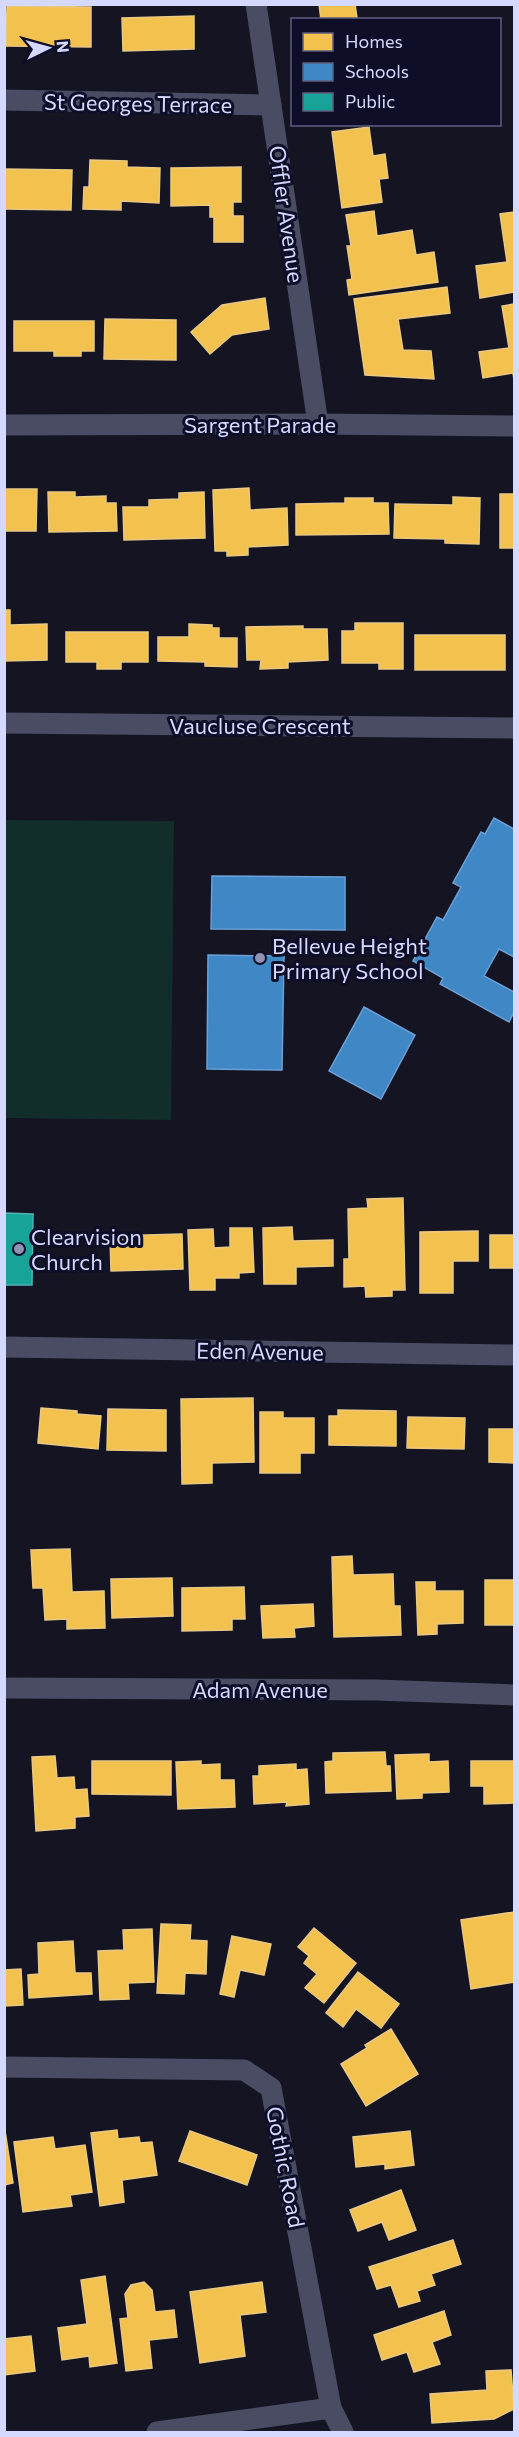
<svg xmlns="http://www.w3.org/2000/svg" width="519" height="2437" font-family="Commissioner,sans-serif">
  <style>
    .green { fill: #112e2a }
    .homes { fill: #f2c14e; stroke: #e9c883; stroke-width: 1.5 }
    .schools { fill: #3f88c5; stroke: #6ca0d6; stroke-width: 1.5 }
    .public { fill: #17a398; stroke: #50b3b7; stroke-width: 1.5 }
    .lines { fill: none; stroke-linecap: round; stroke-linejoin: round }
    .minor { stroke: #494c63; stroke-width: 21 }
    .poi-dot { fill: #9193b2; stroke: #0e0e28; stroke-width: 2 }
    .labels { text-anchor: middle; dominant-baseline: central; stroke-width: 6; stroke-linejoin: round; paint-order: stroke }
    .street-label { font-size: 22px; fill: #d5d8ff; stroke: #0e0e28 }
    .poi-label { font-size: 22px; fill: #d5d8ff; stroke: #0e0e28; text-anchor: start }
  </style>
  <rect width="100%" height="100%" fill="#141422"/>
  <polygon class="green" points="5,820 174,821 171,1120 5,1118"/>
  <g class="homes">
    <polygon points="319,4 355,4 357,18 321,20"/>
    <polygon points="7,6 91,7 91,47 6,46"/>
    <polygon points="194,16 194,49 123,51 122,18"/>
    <polygon points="369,127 373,156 385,154 388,178 379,179 382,202 342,208 332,132"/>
    <polygon points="90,160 127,161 127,167 160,168 159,203 121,201 121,210 83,209 84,187 89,187"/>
    <polygon points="241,167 241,202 233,202 233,216 243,216 243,242 214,242 214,217 210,217 210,205 171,206 171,168"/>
    <polygon points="4,169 72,170 71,210 4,209"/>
    <polygon points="374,211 377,236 412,230 416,255 434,252 438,282 349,295 347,280 352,279 347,246 351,246 346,215"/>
    <polygon points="514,212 514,292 480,298 476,266 507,262 500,214"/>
    <polygon points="447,287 450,313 398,319 403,350 431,351 434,379 365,375 354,299"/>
    <polygon points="265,298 269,329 232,335 210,354 191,332 222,305"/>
    <polygon points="514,304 514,380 513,373 483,378 479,352 509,348 502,306"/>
    <polygon points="105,319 176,320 176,360 104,359"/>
    <polygon points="14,321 94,321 94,351 81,351 81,356 54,356 54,351 14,351"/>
    <polygon points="249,488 250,510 287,508 288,545 248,547 248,555 227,556 227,551 215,551 213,490"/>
    <polygon points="4,489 37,489 36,531 4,531"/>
    <polygon points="48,492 75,492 75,497 106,496 106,503 116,503 117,531 49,532"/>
    <polygon points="204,492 205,538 124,540 123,507 149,507 149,500 179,499 179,493"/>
    <rect x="500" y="494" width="14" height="54"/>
    <polygon points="453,497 480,498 479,544 445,543 445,539 394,538 395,504 453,505"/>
    <polygon points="345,498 373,498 373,503 388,503 389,534 296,535 296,504 345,503"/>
    <polygon points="4,610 10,610 10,625 47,624 47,660 4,661"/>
    <polygon points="355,623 403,623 403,669 379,669 379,663 342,663 342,631 355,631"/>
    <polygon points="189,624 212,625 212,628 219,628 219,638 237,638 237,667 205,666 205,662 158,661 158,637 189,637"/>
    <polygon points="303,626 303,629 327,629 328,660 288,662 288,668 260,669 261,660 247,660 246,627"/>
    <polygon points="66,632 148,632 148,662 121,662 121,669 97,669 97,662 66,662"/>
    <rect x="415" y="635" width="90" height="35"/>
    <polygon points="403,1198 405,1290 392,1290 392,1296 366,1297 365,1286 344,1287 344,1259 349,1259 348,1209 368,1208 367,1199"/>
    <polygon points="292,1227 293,1241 333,1240 333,1266 296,1267 296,1284 264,1284 263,1228"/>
    <polygon points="230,1228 252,1228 254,1272 239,1273 239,1278 215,1278 215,1290 190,1290 188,1230 213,1229 214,1248 230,1247"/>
    <polygon points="478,1231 478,1261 453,1261 453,1293 420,1293 420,1232"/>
    <polygon points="182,1234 183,1269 111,1271 110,1236"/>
    <rect x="490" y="1235" width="24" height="33"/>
    <polygon points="253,1398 254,1462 212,1463 212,1483 182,1484 181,1399"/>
    <polygon points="41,1408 77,1411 77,1414 101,1416 98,1449 38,1443"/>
    <polygon points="108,1409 166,1410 166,1451 107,1450"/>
    <polygon points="338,1410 396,1411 396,1446 329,1445 329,1416 338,1416"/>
    <polygon points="260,1412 283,1412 283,1418 314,1418 314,1453 300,1453 300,1473 260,1473"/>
    <polygon points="408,1417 465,1418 464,1449 407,1448"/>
    <polygon points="489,1429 514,1429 514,1463 489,1462"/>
    <polygon points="70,1549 72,1592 104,1591 105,1628 67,1629 67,1619 45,1620 43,1588 33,1588 31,1550"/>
    <polygon points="352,1556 353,1575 393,1574 394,1606 400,1606 401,1635 334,1637 332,1557"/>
    <polygon points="172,1578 173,1616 112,1618 111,1579"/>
    <rect x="485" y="1580" width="29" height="45"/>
    <polygon points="416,1582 435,1582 435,1591 463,1591 463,1623 437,1624 437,1634 418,1635"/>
    <polygon points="244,1587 245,1619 232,1619 232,1630 182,1631 182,1588"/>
    <polygon points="313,1604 314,1626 294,1628 295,1637 263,1638 261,1606"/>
    <polygon points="385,1752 386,1766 390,1766 391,1791 326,1793 325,1762 333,1761 333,1753"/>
    <polygon points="429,1754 429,1762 448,1761 449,1792 422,1793 422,1798 397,1799 395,1755"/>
    <polygon points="55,1756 57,1778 74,1777 75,1790 87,1789 89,1816 75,1817 75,1828 36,1831 32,1757"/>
    <polygon points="92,1761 171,1761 171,1795 92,1794"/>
    <polygon points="201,1761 201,1765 220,1764 220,1780 234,1780 235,1807 178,1809 176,1762"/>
    <polygon points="471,1761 514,1761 514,1803 484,1804 484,1786 471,1786"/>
    <polygon points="296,1764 296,1770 307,1769 309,1804 286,1806 287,1802 254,1804 253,1776 259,1776 259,1766"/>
    <polygon points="514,1912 514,1982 471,1989 461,1920"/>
    <polygon points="161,1924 191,1925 190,1940 207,1941 206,1974 185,1973 184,1994 157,1993"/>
    <polygon points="314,1928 356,1963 324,2003 305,1988 317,1974 304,1963 309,1956 298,1947"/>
    <polygon points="152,1929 154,1982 128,1983 129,1999 100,2000 98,1951 124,1950 123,1930"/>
    <polygon points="232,1936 271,1944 264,1975 240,1970 234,1997 220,1994"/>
    <polygon points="73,1941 75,1973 91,1973 92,1994 29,1998 28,1975 39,1974 38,1943"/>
    <polygon points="21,1969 23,2005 4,2006 4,1970"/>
    <polygon points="358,1972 399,2004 381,2028 356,2009 343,2027 326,2013"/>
    <polygon points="391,2029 418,2074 366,2106 341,2064 367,2048 365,2045"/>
    <polygon points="4,2124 13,2183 4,2185"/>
    <polygon points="117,2130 118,2139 139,2137 140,2143 152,2142 157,2175 122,2180 124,2202 100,2206 91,2133"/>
    <polygon points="190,2131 257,2155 247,2185 179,2161"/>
    <polygon points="410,2131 414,2165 385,2169 385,2164 356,2167 353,2137"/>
    <polygon points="53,2137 55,2149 85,2145 92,2192 70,2195 72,2206 23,2212 14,2142"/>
    <polygon points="401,2190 416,2230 389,2240 382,2222 358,2231 350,2210"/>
    <polygon points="453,2240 461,2264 431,2274 435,2285 417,2291 420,2301 399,2307 391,2285 377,2289 369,2267"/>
    <polygon points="105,2276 117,2363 90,2367 89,2356 62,2360 58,2328 87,2324 81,2280"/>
    <polygon points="144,2282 152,2290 155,2312 174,2310 177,2337 149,2340 152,2368 126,2371 120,2319 128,2318 125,2294 131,2285"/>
    <polygon points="262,2282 266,2312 240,2315 245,2356 200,2363 190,2292"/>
    <polygon points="444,2311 451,2335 432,2342 440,2364 414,2372 407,2352 382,2360 374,2335"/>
    <polygon points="31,2336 35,2371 4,2375 4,2339"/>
    <polygon points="511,2370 514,2409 494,2419 432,2423 430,2394 487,2390 486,2371"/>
  </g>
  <g class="schools">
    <polygon points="494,818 514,829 514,957 499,949 484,976 514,992 514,1012 509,1022 440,984 443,978 413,961 437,917 443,920 461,887 453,883 481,832 485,834"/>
    <polygon points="212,876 345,877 345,930 211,929"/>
    <polygon points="208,955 284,956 282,1070 207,1069"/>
    <polygon points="364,1007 415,1035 381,1099 329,1071"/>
  </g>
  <polygon class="public" points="4,1213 33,1214 32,1285 4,1285"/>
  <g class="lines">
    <g class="minor">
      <polyline points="256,4 318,424"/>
      <polyline points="4,100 271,105"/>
      <polyline points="4,425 318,424 514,426"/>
      <polyline points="4,723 514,728"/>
      <polyline points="4,1347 514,1355"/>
      <polyline points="4,1688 376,1690 514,1695"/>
      <polyline points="4,2067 244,2070 271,2088 331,2408"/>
      <polyline points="157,2432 331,2408 343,2432"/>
    </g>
  </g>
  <g class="poi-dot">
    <circle cx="260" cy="958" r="6"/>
    <circle cx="19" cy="1249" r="6"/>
  </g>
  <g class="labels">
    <g class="street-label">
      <text transform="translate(138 103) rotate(1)">St Georges Terrace</text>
      <text transform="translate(287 214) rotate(82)">Offler Avenue</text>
      <text x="260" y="424">Sargent Parade</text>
      <text x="260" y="725">Vaucluse Crescent</text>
      <text transform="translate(260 1351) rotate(1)">Eden Avenue</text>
      <text x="260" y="1689">Adam Avenue</text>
      <text transform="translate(286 2167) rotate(79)">Gothic Road</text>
    </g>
    <g class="poi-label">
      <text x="272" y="945">Bellevue Height<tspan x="272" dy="25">Primary School</tspan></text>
      <text x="31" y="1236">Clearvision<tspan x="31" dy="25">Church</tspan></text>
    </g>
  </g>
  <rect width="519" height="2437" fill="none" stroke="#d5d8ff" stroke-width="12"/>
  <rect x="291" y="18" width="210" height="108" fill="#0e0e28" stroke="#5e5f7e" stroke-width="1.5"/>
  <rect x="303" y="33" width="30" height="18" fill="#f2c14e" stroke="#5e5f7e" stroke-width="1.5"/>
  <text x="345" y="48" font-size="18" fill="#d5d8ff">Homes</text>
  <rect x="303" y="63" width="30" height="18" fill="#3f88c5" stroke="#5e5f7e" stroke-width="1.5"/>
  <text x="345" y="78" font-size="18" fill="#d5d8ff">Schools</text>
  <rect x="303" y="93" width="30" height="18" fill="#17a398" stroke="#5e5f7e" stroke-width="1.5"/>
  <text x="345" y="108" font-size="18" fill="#d5d8ff">Public</text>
  <g transform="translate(48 48) rotate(85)" stroke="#0e0e28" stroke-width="4.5" paint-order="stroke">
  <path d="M0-4.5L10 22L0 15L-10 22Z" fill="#d5d8ff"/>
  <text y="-9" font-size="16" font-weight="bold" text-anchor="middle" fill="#d5d8ff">N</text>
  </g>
</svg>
